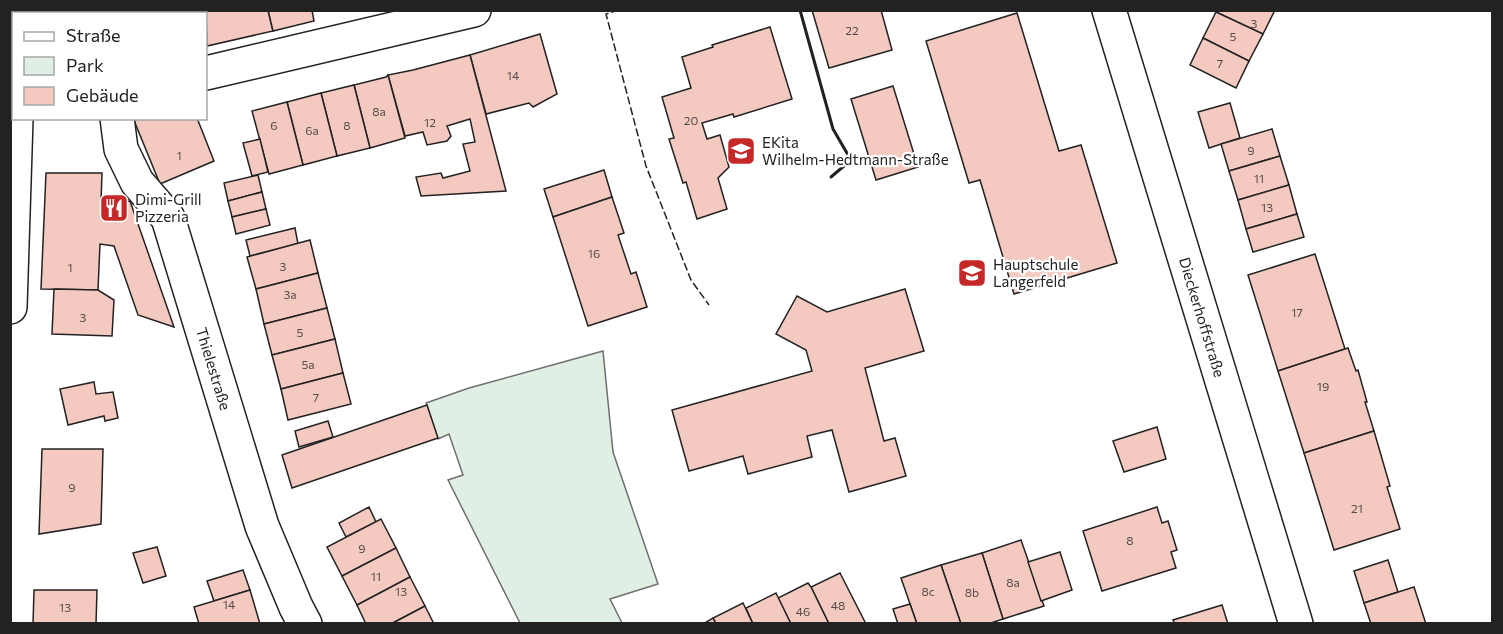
<svg xmlns="http://www.w3.org/2000/svg" width="1503" height="634" font-family="Commissioner,sans-serif">
  <style>
    .green { fill: #e0efe3; stroke: #6f6f6f; stroke-width: 1.5 }
    .building { fill: #f3c9c0; stroke: #222; stroke-width: 1.5 }
    .lines { fill: none; stroke-linecap: round; stroke-linejoin: round }
    .minor-casing { stroke: #222; stroke-width: 36 }
    .minor { stroke: #fff; stroke-width: 33 }
    .fence { stroke: #222; stroke-width: 1.5; stroke-dasharray: 8 3; stroke-linecap: butt }
    .wall { stroke: #222; stroke-width: 3 }
    .labels { text-anchor: middle; dominant-baseline: central; stroke-width: 4.5; stroke-linejoin: round; paint-order: stroke }
    .number-label { font-size: 12px; fill: #564c4a }
    .poi-label { font-size: 15px; fill: #222; stroke: #fff; text-anchor: start }
    .street-label { font-size: 15px; fill: #222; stroke: #fff }
  </style>
  <rect width="100%" height="100%" fill="#fff"/>
  <polygon class="green" points="603,351 613,452 658,584 610,599 622,623 520,623 448,480 463,475 449,434 438,439 426,403 469,388"/>
  <g class="building">
    <polygon points="133,10 198,10 199,14 134,14"/>
    <polygon points="198,10 268,10 273,31 207,46 206,14 199,14"/>
    <polygon points="268,10 312,10 314,21 273,31"/>
    <polygon points="812,10 881,10 892,50 829,68"/>
    <polygon points="1217,10 1275,10 1263,34 1216,12"/>
    <polygon points="1216,12 1263,34 1249,61 1203,38"/>
    <polygon points="1017,13 1059,151 1081,145 1117,263 1014,294 980,180 969,183 926,41"/>
    <rect x="10" y="23" width="4" height="52"/>
    <polygon points="770,27 792,99 734,117 733,114 702,123 707,139 720,135 729,167 718,178 727,209 697,219 686,182 683,183 669,139 674,138 662,97 691,88 682,57 713,47 712,45"/>
    <polygon points="540,34 557,94 533,107 529,103 486,114 470,55"/>
    <polygon points="1203,38 1249,61 1236,88 1190,65"/>
    <polygon points="470,55 506,191 421,196 416,177 441,173 443,178 470,171 463,144 475,142 470,119 447,126 451,136 447,141 427,145 423,132 405,136 388,75 413,70"/>
    <polygon points="388,75 405,138 370,148 354,85 386,77"/>
    <polygon points="354,85 370,148 337,156 321,93"/>
    <polygon points="893,86 918,167 876,180 851,99"/>
    <polygon points="321,93 337,156 303,165 287,102"/>
    <polygon points="287,102 303,165 269,174 252,111"/>
    <polygon points="1230,103 1240,138 1209,148 1198,112"/>
    <polygon points="133,118 197,118 214,161 160,184"/>
    <polygon points="1272,129 1280,156 1229,171 1221,144"/>
    <polygon points="260,139 268,172 252,176 243,143"/>
    <polygon points="1280,156 1289,185 1238,200 1229,171"/>
    <polygon points="604,170 612,197 553,217 544,189"/>
    <polygon points="46,173 102,173 101,202 130,201 174,327 138,315 114,246 100,244 98,290 41,289"/>
    <polygon points="258,175 262,192 228,201 224,183"/>
    <polygon points="1289,185 1297,214 1246,229 1238,200"/>
    <polygon points="262,192 266,209 232,217 228,201"/>
    <polygon points="612,197 624,233 618,235 631,274 636,272 647,307 588,326 553,217"/>
    <polygon points="266,209 270,225 236,234 232,217"/>
    <polygon points="1297,214 1304,237 1253,252 1246,229"/>
    <polygon points="295,228 298,244 250,256 246,240"/>
    <polygon points="310,240 318,273 256,289 247,257"/>
    <polygon points="1315,254 1345,349 1278,371 1248,275"/>
    <polygon points="318,273 327,308 264,324 256,289"/>
    <polygon points="54,289 98,290 114,300 112,336 52,334"/>
    <polygon points="905,289 924,351 865,368 884,441 895,438 906,476 849,492 832,430 807,436 812,457 748,474 743,456 689,471 672,410 812,371 806,350 776,334 797,296 827,312"/>
    <polygon points="327,308 335,339 272,355 264,324"/>
    <polygon points="335,339 343,373 281,389 272,355"/>
    <polygon points="1348,348 1356,371 1358,370 1367,402 1365,402 1374,431 1304,453 1278,371"/>
    <polygon points="343,373 351,404 288,420 281,389"/>
    <polygon points="94,382 96,394 113,392 118,418 105,421 104,416 68,425 60,389"/>
    <polygon points="427,405 438,438 292,488 282,455"/>
    <polygon points="328,421 333,437 299,447 295,431"/>
    <polygon points="1157,427 1166,459 1124,472 1113,441"/>
    <polygon points="1374,431 1390,486 1387,487 1400,529 1334,550 1304,453"/>
    <polygon points="42,449 103,449 101,524 39,534"/>
    <polygon points="369,507 376,522 346,537 339,523"/>
    <polygon points="1157,507 1162,523 1168,521 1177,550 1171,552 1176,568 1102,591 1083,531"/>
    <polygon points="381,519 396,548 342,576 327,547"/>
    <polygon points="1021,540 1044,606 1003,619 982,553"/>
    <polygon points="157,547 166,576 143,583 133,553"/>
    <polygon points="396,548 410,577 357,605 342,576"/>
    <polygon points="1060,552 1072,590 1041,601 1028,562"/>
    <polygon points="982,553 1003,619 988,624 961,624 941,565"/>
    <polygon points="1388,560 1398,592 1364,603 1354,571"/>
    <polygon points="941,565 961,624 917,624 901,578"/>
    <polygon points="243,570 250,590 214,601 207,581"/>
    <polygon points="840,573 866,624 829,624 811,587"/>
    <polygon points="410,577 425,606 391,624 366,624 357,605"/>
    <polygon points="808,583 811,587 829,624 791,624 778,598"/>
    <polygon points="1414,587 1426,624 1371,624 1364,603"/>
    <polygon points="34,590 97,590 96,624 33,624"/>
    <polygon points="250,590 260,624 199,624 194,607"/>
    <polygon points="776,593 791,624 753,624 746,608"/>
    <polygon points="743,603 753,624 716,624 713,618"/>
    <polygon points="910,604 917,624 898,624 893,609"/>
    <polygon points="1222,605 1228,624 1175,624 1173,620"/>
    <polygon points="425,606 434,624 391,624"/>
    <polygon points="713,618 716,624 703,624"/>
  </g>
  <g class="lines">
    <g class="minor-casing">
      <g id="minor">
        <polyline points="101,10 101,14"/>
        <path id="s1" d="M1109 10 1296 624"/>
        <polyline points="206,73 474,10"/>
        <path id="s2" d="M117 118 121 149 137 182 168 218 262 526 296 607 305 624"/>
        <polyline points="10,307 16,119"/>
      </g>
    </g>
    <use href="#minor" class="minor"/>
    <polyline class="fence" points="619,10 606,14 646,166 691,280 709,305"/>
    <polyline class="wall" points="800,10 833,129 851,160 831,177"/>
  </g>
  <defs>
    <g id="school-square" transform="scale(1.5)"><rect x="-9" y="-9" width="18" height="18" rx="4" fill="#c62828" stroke="#fff"/><path d="M0-5L7-2L0 1L-7-2ZM-4 1L0 2.5L4 1V4Q0 6-4 4Z" fill="#fff"/></g>
    <g id="restaurant-square" transform="scale(1.5)"><rect x="-9" y="-9" width="18" height="18" rx="4" fill="#c62828" stroke="#fff"/><path d="M-5-6h1v4h1v-4h1v4h1v-4h1v5L-1.5 .5V6h-2V.5L-5-1ZM5-6V6H3V1.5H1.5Q1.5-4 5-6Z" fill="#fff"/></g>
  </defs>
  <g fill-rule="evenodd">
    <use href="#school-square" x="741" y="151"/>
    <use href="#restaurant-square" x="114" y="208"/>
    <use href="#school-square" x="972" y="273"/>
  </g>
  <g class="labels">
    <g class="number-label">
      <text x="1254" y="23">3</text>
      <text x="852" y="30">22</text>
      <text x="1233" y="36">5</text>
      <text x="1220" y="63">7</text>
      <text x="513" y="75">14</text>
      <text x="379" y="111">8a</text>
      <text x="691" y="120">20</text>
      <text x="430" y="122">12</text>
      <text x="274" y="125">6</text>
      <text x="347" y="125">8</text>
      <text x="312" y="130">6a</text>
      <text x="1251" y="150">9</text>
      <text x="179" y="155">1</text>
      <text x="1259" y="178">11</text>
      <text x="1267" y="207">13</text>
      <text x="594" y="253">16</text>
      <text x="283" y="266">3</text>
      <text x="70" y="267">1</text>
      <text x="290" y="294">3a</text>
      <text x="1297" y="312">17</text>
      <text x="83" y="317">3</text>
      <text x="300" y="332">5</text>
      <text x="308" y="364">5a</text>
      <text x="1323" y="386">19</text>
      <text x="316" y="397">7</text>
      <text x="72" y="487">9</text>
      <text x="1357" y="508">21</text>
      <text x="1130" y="540">8</text>
      <text x="362" y="548">9</text>
      <text x="376" y="576">11</text>
      <text x="1013" y="582">8a</text>
      <text x="401" y="591">13</text>
      <text x="928" y="591">8c</text>
      <text x="972" y="592">8b</text>
      <text x="229" y="604">14</text>
      <text x="838" y="605">48</text>
      <text x="65" y="607">13</text>
      <text x="803" y="611">46</text>
    </g>
    <g class="poi-label">
      <text x="762" y="142">EKita<tspan x="762" dy="17">Wilhelm-Hedtmann-Straße</tspan></text>
      <text x="135" y="199">Dimi-Grill<tspan x="135" dy="17">Pizzeria</tspan></text>
      <text x="993" y="264">Hauptschule<tspan x="993" dy="17">Langerfeld</tspan></text>
    </g>
    <g class="street-label">
      <text stroke="none"><textPath href="#s1" startOffset="321">Dieckerhoffstraße</textPath></text>
      <text stroke="none"><textPath href="#s2" startOffset="273">Thielestraße</textPath></text>
    </g>
  </g>
  <rect width="1503" height="634" fill="none" stroke="#222222" stroke-width="24"/>
  <rect x="12" y="12" width="195" height="108" fill="#ffffff" stroke="#a7a7a7" stroke-width="1.5"/>
  <rect x="24" y="32" width="30" height="9" fill="#ffffff" stroke="#a7a7a7" stroke-width="1.5"/>
  <text x="66" y="42" font-size="18" fill="#222222">Straße</text>
  <rect x="24" y="57" width="30" height="18" fill="#e0efe3" stroke="#a7a7a7" stroke-width="1.5"/>
  <text x="66" y="72" font-size="18" fill="#222222">Park</text>
  <rect x="24" y="87" width="30" height="18" fill="#f3c9c0" stroke="#a7a7a7" stroke-width="1.5"/>
  <text x="66" y="102" font-size="18" fill="#222222">Gebäude</text>
</svg>
